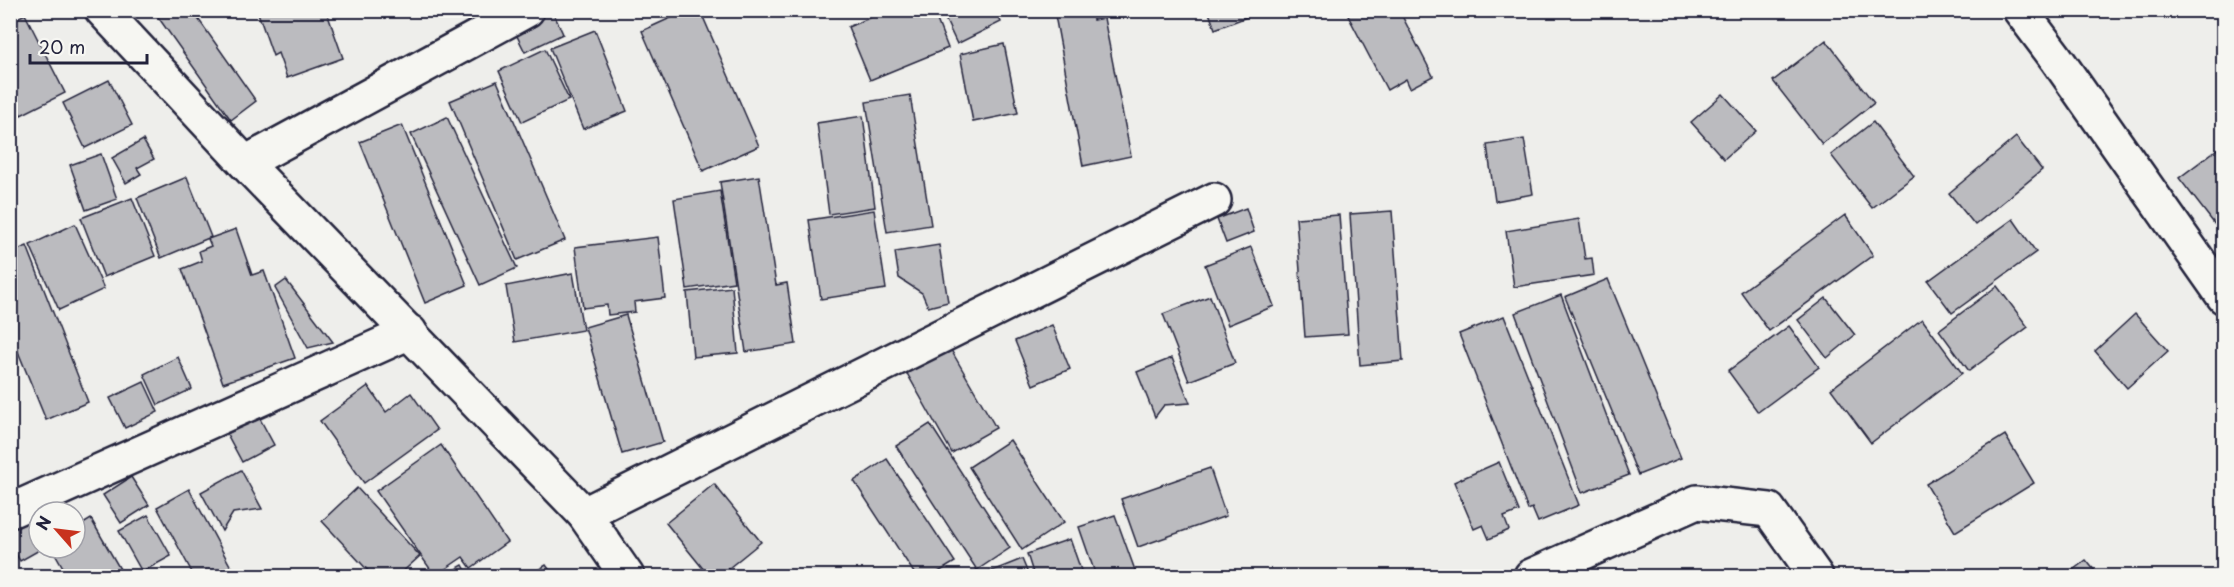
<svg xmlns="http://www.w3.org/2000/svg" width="2234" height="587" font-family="'Playpen Sans',sans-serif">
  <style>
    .building { fill: #bbbbbf; stroke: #22223b; stroke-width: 1.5 }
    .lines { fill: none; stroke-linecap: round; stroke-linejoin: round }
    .minor-casing { stroke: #22223b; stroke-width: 38 }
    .minor { stroke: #f6f6f2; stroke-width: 33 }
  </style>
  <rect width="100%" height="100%" fill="#eeeeeb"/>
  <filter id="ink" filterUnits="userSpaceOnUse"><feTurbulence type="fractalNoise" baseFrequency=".0167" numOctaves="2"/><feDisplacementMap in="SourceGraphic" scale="12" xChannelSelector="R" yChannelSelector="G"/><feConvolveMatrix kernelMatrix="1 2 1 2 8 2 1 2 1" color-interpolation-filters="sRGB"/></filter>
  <g filter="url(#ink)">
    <g class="building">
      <polygon points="153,10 192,10 256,101 231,120"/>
      <polygon points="257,10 326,10 343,58 287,78 278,53 273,56"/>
      <polygon points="549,10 552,10 563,34 525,52 513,28"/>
      <polygon points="688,10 700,10 759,146 703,171 642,31"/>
      <polygon points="888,10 933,10 948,48 870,80 848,27"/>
      <polygon points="941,10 995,10 1001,22 957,44"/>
      <polygon points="1054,10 1092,10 1093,20 1104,18 1131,156 1083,166"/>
      <polygon points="1208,10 1259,10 1260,12 1215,29"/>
      <polygon points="1345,10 1399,10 1433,76 1410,88 1406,79 1387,90"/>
      <polygon points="25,14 65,93 21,115 10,96 10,22"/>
      <polygon points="595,30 627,111 583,129 550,48"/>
      <polygon points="1826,40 1874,103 1822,144 1773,81"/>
      <polygon points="1004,44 1018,113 973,122 960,54"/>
      <polygon points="545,49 569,100 522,122 499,71"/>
      <polygon points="109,80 132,125 85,148 63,103"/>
      <polygon points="497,81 565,240 517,260 450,101"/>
      <polygon points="1723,94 1756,131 1724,159 1691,122"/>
      <polygon points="910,95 931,225 887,232 866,102"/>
      <polygon points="863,116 875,207 829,214 817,123"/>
      <polygon points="447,117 517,268 480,285 411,134"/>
      <polygon points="1873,122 1914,176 1872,208 1831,155"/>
      <polygon points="402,125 467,285 425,303 360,142"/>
      <polygon points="2016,137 2042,170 1975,225 1949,193"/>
      <polygon points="1524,139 1533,194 1495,201 1487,145"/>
      <polygon points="143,140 154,159 137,168 141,174 126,183 112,158"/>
      <polygon points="2224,144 2224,234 2223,235 2179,178"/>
      <polygon points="101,154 117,199 86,210 70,165"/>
      <polygon points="759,176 776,285 787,283 796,344 746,352 720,182"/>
      <polygon points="187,177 211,237 161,258 137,198"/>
      <polygon points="720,191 734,282 687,289 674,199"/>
      <polygon points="132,198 155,256 104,277 81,218"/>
      <polygon points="1246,208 1254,232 1226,243 1217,219"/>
      <polygon points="874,210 886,289 821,299 809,220"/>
      <polygon points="1392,211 1403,361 1360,365 1350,214"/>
      <polygon points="1339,215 1348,334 1305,337 1296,218"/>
      <polygon points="1845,215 1873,255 1769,331 1741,292"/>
      <polygon points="1579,219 1585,259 1592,258 1594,275 1514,287 1506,231"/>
      <polygon points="2013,219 2036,252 1952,313 1928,281"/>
      <polygon points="75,224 104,289 59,310 30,245"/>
      <polygon points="236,229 252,275 264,271 295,358 223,383 182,269 202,261 199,251 211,246 208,239"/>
      <polygon points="658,237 665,298 634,302 635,312 608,315 607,305 583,308 575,247"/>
      <polygon points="939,245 948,302 928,307 922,293 899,278 895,252"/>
      <polygon points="27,246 88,402 46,420 10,332 10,253"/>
      <polygon points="1251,247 1274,306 1228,325 1205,265"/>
      <polygon points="573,273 583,330 515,342 506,286"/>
      <polygon points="1608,279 1681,458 1638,475 1565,297"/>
      <polygon points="286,280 333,342 308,348 275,288"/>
      <polygon points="1997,286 2028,327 1969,371 1939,330"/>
      <polygon points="732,287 738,353 693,357 687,292"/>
      <polygon points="1561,295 1629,475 1582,493 1515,313"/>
      <polygon points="1210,296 1235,363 1189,381 1163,314"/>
      <polygon points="1826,298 1855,335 1827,358 1798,320"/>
      <polygon points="2135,314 2168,351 2127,388 2095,351"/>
      <polygon points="626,315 663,442 622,454 585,327"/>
      <polygon points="1504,316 1579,505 1538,522 1532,508 1528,510 1459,334"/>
      <polygon points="1922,319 1962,373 1871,443 1831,389"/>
      <polygon points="1052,325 1070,369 1033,385 1015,341"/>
      <polygon points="1789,326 1819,367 1758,412 1728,371"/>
      <polygon points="947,343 996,428 952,453 904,368"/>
      <polygon points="178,357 192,389 158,405 144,374"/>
      <polygon points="1172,358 1190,403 1164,405 1155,417 1137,372"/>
      <polygon points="144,382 158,412 125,428 110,398"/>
      <polygon points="368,386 386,412 411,393 437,430 364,483 320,421"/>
      <polygon points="259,417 274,445 242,462 227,434"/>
      <polygon points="930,424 1010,548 977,570 896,446"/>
      <polygon points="2005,435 2034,483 1955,532 1926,484"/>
      <polygon points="1010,440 1064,522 1022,550 969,467"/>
      <polygon points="441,445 507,542 471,568 463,557 435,576 376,491"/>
      <polygon points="887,459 955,562 932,576 916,576 854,481"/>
      <polygon points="1499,462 1519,511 1504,517 1509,530 1489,539 1483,525 1474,529 1454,482"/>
      <polygon points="1210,468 1226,516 1138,547 1121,499"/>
      <polygon points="241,470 262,509 233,513 222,531 201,492"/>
      <polygon points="131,477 149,505 121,523 103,495"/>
      <polygon points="714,484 761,542 719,576 709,576 666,523"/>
      <polygon points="357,488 420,556 398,576 373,576 322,521"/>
      <polygon points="189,489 233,571 223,576 194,576 157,507"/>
      <polygon points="148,515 171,556 142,572 119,531"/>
      <polygon points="1115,515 1136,573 1125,576 1096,576 1079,527"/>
      <polygon points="32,518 39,530 39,548 43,548 20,561 10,544 10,530"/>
      <polygon points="91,519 124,576 68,576 52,548 75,548 75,529"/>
      <polygon points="1070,539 1083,576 1034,576 1027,554"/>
      <polygon points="1022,559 1029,576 983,576 982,575"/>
      <polygon points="2086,560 2099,576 2065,576"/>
      <polygon points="463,565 469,576 443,576"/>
      <polygon points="546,565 554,576 528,576"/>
    </g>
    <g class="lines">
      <g class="minor-casing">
        <g id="minor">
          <polyline points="102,10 245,163 584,514 627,576"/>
          <polyline points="2020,10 2056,58 2224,297"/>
          <polyline points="245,163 527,10"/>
          <polyline points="10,511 410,332"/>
          <polyline points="584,514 1214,200"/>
          <polyline points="1531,576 1697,502 1769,510 1816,576"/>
        </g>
      </g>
      <use href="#minor" class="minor"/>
    </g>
  </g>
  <rect width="2234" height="587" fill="none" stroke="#f6f6f2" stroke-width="36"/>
  <rect x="18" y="18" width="2198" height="551" fill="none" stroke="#22223b" stroke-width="2" filter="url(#ink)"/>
  <g transform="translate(57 530) rotate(298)"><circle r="28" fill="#f6f6f2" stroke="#a1a1a9" stroke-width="1.5"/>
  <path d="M0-4.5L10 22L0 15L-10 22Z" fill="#c8321e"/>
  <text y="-9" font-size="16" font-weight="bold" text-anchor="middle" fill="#22223b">N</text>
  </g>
  <path d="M30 54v9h117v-9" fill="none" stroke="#22223b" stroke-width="3"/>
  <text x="39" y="54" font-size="18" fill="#22223b" stroke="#f6f6f2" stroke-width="4.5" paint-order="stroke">20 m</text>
</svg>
